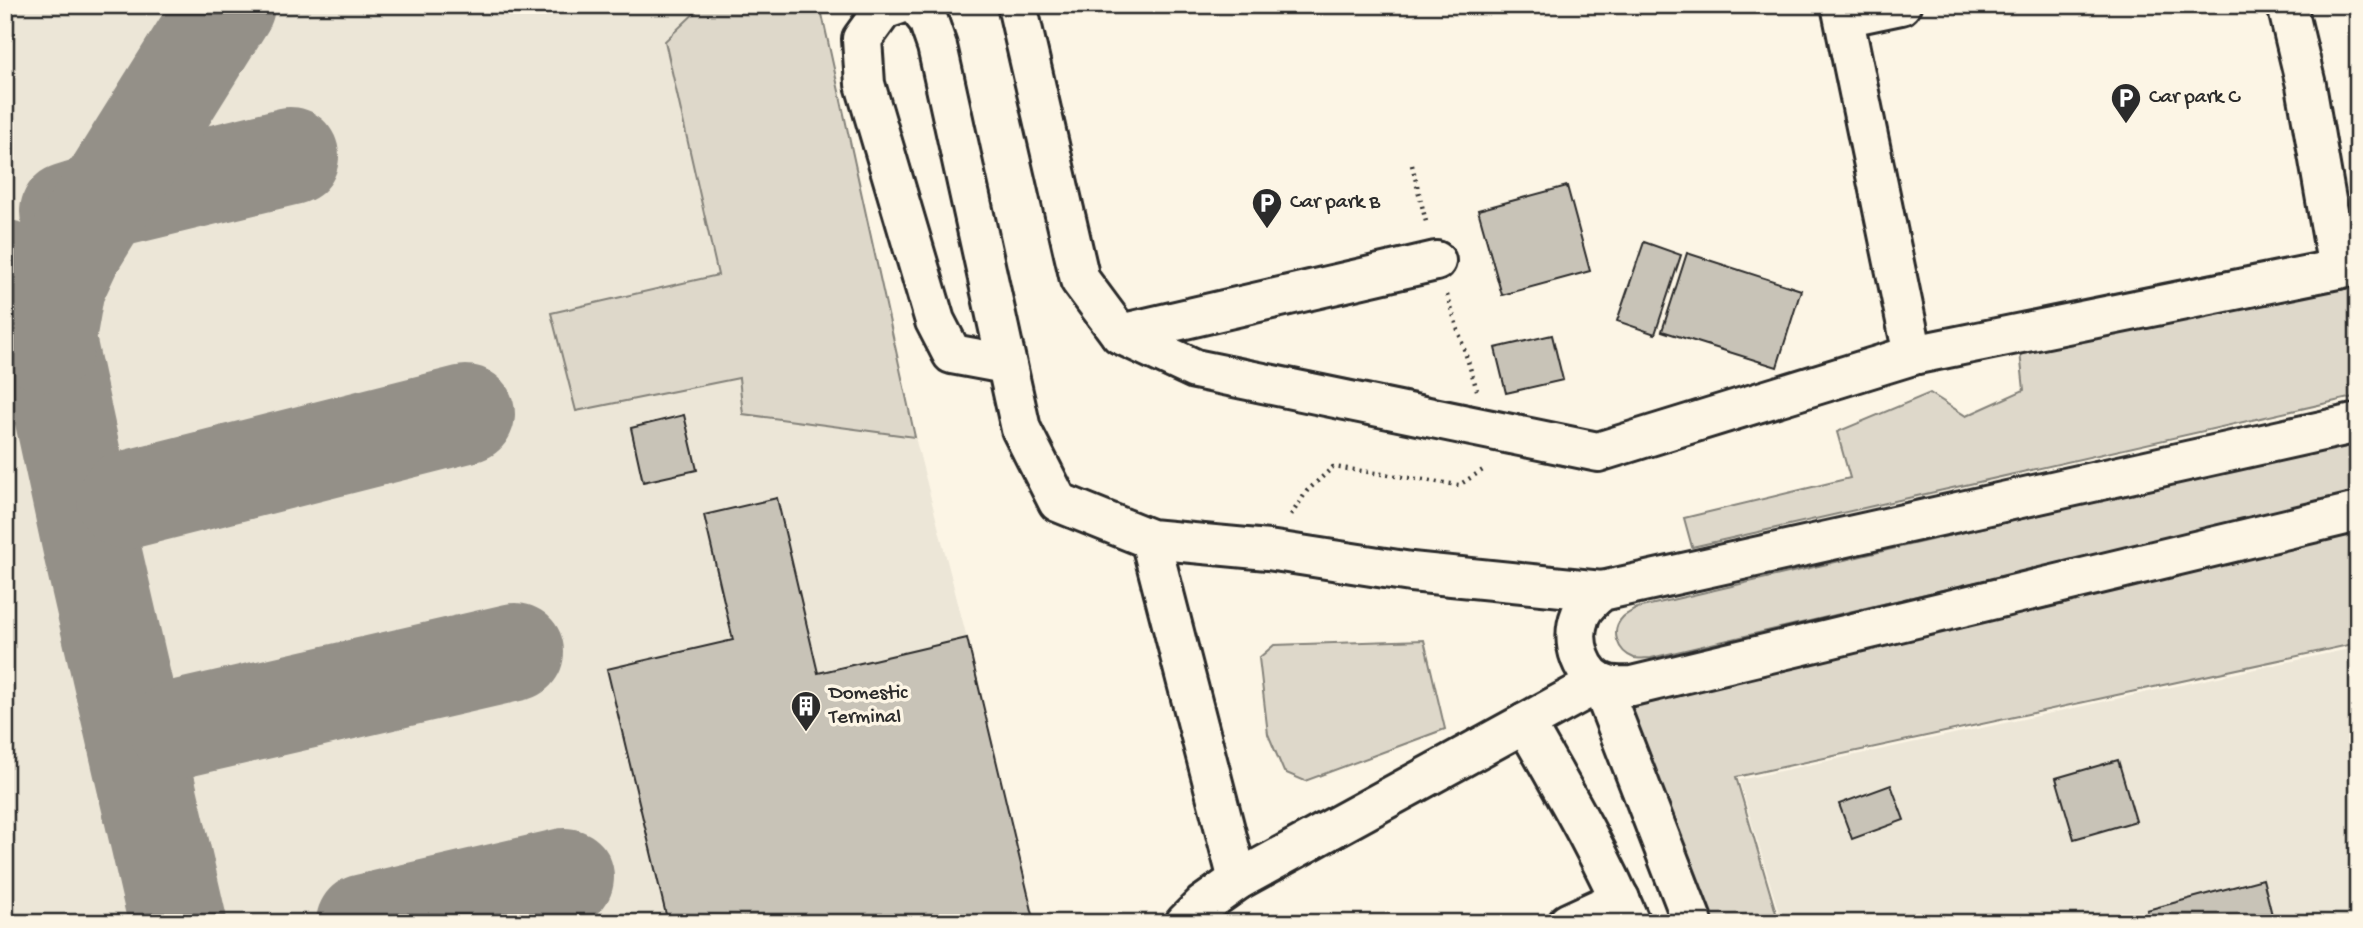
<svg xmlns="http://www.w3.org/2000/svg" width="2363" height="928" font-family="'Gochi Hand',sans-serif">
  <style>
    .built { fill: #ece6d7 }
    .grass { fill: #ded8ca; stroke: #84827a; stroke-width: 2 }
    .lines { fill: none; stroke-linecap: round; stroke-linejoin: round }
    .taxiway { stroke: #949088; stroke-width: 98 }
    .building { fill: #c8c3b7; stroke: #2b2b2b; stroke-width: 2 }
    .minor-casing { stroke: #2b2b2b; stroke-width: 44 }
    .major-casing { stroke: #2b2b2b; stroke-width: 44 }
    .path { stroke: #2b2b2b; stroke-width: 4.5; stroke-dasharray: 2 5; stroke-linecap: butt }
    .minor { stroke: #fcf5e5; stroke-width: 38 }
    .major { stroke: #fcf5e5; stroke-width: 38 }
    .labels { text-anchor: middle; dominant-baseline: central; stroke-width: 7; stroke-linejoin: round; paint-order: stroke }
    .poi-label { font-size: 21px; fill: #2b2b2b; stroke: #fcf5e5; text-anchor: start }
  </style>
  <rect width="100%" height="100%" fill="#fcf5e5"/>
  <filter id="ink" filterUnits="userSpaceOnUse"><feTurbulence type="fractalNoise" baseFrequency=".0143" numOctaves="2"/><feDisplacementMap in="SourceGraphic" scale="14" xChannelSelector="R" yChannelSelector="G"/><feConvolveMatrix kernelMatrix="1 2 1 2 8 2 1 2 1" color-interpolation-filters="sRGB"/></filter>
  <g filter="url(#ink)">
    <g class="built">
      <polygon points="5,5 838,5 822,11 915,437 967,638 1034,919 1020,923 5,923"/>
      <polygon points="2358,647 2358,923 1782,923 1739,780"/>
    </g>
    <g class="grass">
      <polygon points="703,5 820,5 915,437 743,414 739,378 576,411 551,313 718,275 665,41"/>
      <polygon points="2358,283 2358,396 1692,547 1684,518 1850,478 1837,432 1930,393 1966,416 2024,390 2020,352"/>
      <path d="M2358 441V493L1651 658C1645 658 1639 659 1634 658 1618 652 1609 631 1623 617 1626 614 1633 611 1637 608Z"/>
      <polygon points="2358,520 2358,643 1736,777 1779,923 1711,923 1625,700"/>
      <polygon points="1424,640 1445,729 1305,781 1284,772 1268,734 1259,658 1274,645"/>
    </g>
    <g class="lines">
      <g class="taxiway">
        <polyline points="69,212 104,201 290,156"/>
        <polyline points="5,269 34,311 47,340 93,554 178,923"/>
        <polyline points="46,343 56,286 73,250 226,5"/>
        <polyline points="126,500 466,414"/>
        <polyline points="179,729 515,652"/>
        <polyline points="365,923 565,877"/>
      </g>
    </g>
    <g class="building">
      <polygon points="1567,186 1590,271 1502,295 1478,210"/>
      <polygon points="1644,242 1681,255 1655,334 1617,321"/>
      <polygon points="1687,253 1801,290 1777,367 1662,331"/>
      <polygon points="1552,335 1563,380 1506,393 1495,348"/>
      <polygon points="684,415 697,470 643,482 631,428"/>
      <polygon points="777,498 818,673 967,638 1034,919 1020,923 668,923 607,669 733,640 704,515"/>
      <polygon points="2118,760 2136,821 2074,839 2056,778"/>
      <polygon points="1891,785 1904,820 1852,839 1839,804"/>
      <polygon points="2263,879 2274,923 2150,923 2147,910"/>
    </g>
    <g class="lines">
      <g class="minor-casing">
        <g id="minor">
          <polyline points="898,5 883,10 862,39 865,84 935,321 952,354 1006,364"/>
          <polyline points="916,5 928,20 937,46 1021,429 1058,502 1150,539 1268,550 1411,572 1602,591"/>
          <polyline points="1017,5 1080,280 1120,334 1195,369 1598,452 1913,355"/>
          <polyline points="1841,5 1913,355 2358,265"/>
          <polyline points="2287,5 2306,85 2338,269"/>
          <polyline points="1844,17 1901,5"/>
          <polyline points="1120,334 1436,261"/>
          <polyline points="1150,539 1238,880"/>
          <path d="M1525 723C1562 788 1601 854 1630 923"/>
          <polyline points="1185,923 1203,905 1238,880 1600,682 1693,923"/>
          <polyline points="1568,923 1620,899"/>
        </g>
      </g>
      <g class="major-casing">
        <path id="major" d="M2358 423 1602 591C1593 598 1584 605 1580 616 1570 641 1581 679 1609 685 1616 687 1625 686 1632 686L2358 512"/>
      </g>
      <g class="path">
        <polyline points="1412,165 1427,226"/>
        <polyline points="1447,295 1477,390"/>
        <polyline points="1291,515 1307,491 1333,467 1459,485 1486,468"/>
      </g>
      <use href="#minor" class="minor"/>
      <use href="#major" class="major"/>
    </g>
  </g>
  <defs>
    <g id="parking-pin" transform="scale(1.575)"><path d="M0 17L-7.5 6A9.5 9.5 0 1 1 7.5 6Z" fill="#2b2b2b" stroke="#fcf5e5"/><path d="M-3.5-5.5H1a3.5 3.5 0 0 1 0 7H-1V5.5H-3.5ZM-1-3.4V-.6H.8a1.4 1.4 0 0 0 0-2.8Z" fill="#fff"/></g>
    <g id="building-pin" transform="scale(1.575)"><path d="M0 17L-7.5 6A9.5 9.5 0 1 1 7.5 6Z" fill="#2b2b2b" stroke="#fcf5e5"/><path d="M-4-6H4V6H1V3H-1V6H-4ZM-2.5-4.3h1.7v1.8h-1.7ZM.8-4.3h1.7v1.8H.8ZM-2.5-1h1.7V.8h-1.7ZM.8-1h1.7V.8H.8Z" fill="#fff"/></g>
  </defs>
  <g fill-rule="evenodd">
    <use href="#parking-pin" x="2126" y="98"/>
    <use href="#parking-pin" x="1267" y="203"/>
    <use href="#building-pin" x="806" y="706"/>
  </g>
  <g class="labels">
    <g class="poi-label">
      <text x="2149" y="98">Car park C</text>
      <text x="1290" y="203">Car park B</text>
      <text x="829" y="694">Domestic<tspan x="829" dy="24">Terminal</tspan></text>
    </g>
  </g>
  <rect width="2363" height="928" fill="none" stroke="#fcf5e5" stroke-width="28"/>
  <rect x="14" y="14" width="2335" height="900" fill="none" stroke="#2b2b2b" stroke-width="2.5" filter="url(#ink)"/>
</svg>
